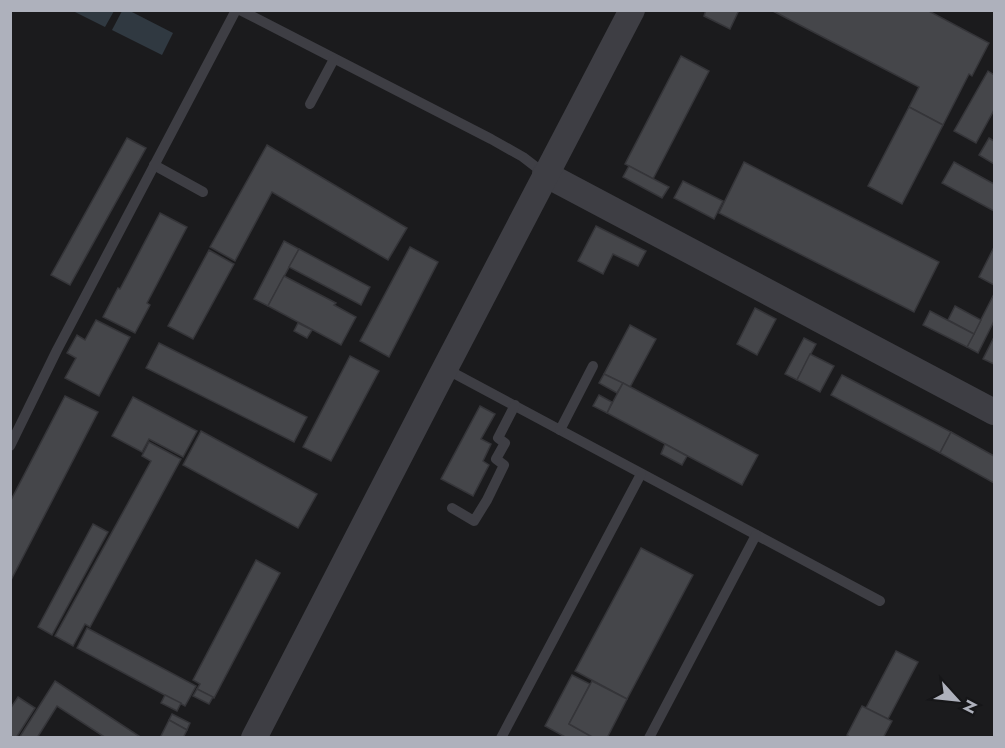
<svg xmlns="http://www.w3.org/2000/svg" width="1005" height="748" font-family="Jost,sans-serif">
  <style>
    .water { fill: #303941 }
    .building { fill: #45464a; stroke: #353539; stroke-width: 1.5 }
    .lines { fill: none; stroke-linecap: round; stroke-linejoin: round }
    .service { stroke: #3e3e44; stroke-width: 10 }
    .tertiary { stroke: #3e3e44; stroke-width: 26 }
  </style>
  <rect width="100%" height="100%" fill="#1b1b1d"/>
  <g class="water">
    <polygon points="73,11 114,11 105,27"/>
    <polygon points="122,11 130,11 173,33 162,55 112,30"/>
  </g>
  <g class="building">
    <polygon points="706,10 739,10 730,29 704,16"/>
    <polygon points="771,10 927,10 989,43 972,76 969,74 943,125 909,107 919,87"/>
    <polygon points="681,56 709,71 653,179 625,164"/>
    <polygon points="988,71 994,75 994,110 976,143 954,131"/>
    <polygon points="909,107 943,125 902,204 868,186"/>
    <polygon points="127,138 146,148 70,285 51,275"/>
    <polygon points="989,138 994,141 994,164 979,155"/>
    <polygon points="267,145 407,228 388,260 272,192 235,261 210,247"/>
    <polygon points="744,162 939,262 914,312 719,213"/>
    <polygon points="954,162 994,184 994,211 942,183"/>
    <polygon points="629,166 669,187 662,198 623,177"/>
    <polygon points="683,181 723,201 714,219 674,198"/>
    <polygon points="160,213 187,227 147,303 150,305 135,333 103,317 118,288 120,289"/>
    <polygon points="596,226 646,251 638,266 613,254 603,274 578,261"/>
    <polygon points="284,241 299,249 268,306 254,299"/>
    <polygon points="410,247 438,262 389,357 360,341"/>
    <polygon points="994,247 994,285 979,277"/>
    <polygon points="299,249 370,287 361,305 289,267"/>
    <polygon points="209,250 234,264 193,339 168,326"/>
    <polygon points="284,276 336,303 334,305 356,317 341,345 268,306"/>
    <polygon points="994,294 994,321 978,353 967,347"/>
    <polygon points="955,306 981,320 974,334 948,320"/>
    <polygon points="755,308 776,319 757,355 737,344"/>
    <polygon points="930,311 974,334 967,347 923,325"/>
    <polygon points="96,320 130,337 99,396 65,378 76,358 67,353 77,335 85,340"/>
    <polygon points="298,323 312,330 307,338 294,331"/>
    <polygon points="630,325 656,339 630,387 604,374"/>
    <polygon points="994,337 994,364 983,359"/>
    <polygon points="804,338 816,344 797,380 785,374"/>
    <polygon points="159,343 307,417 294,442 146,368"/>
    <polygon points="810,354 834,366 820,392 797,380"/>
    <polygon points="350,356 379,371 331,461 303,447"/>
    <polygon points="604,374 623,383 617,393 599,383"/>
    <polygon points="842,375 951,432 940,453 831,395"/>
    <polygon points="623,383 758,455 742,485 607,413"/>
    <polygon points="599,395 612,402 607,413 593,406"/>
    <polygon points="65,396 98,412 10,582 10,502"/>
    <polygon points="133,397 197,431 183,457 149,439 142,452 112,436"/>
    <polygon points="480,406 495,414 481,439 491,444 483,461 489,465 473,496 441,479"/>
    <polygon points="201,431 317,494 298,528 183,465"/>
    <polygon points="951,432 994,456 994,483 940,453"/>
    <polygon points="149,442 181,459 90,627 85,624 73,646 55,636 151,461 142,456"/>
    <polygon points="665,444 687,456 682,465 661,454"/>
    <polygon points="93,524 108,532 52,635 38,627"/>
    <polygon points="641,548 693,575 627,699 575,671"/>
    <polygon points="256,560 280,573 214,698 197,689 200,684 193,680"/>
    <polygon points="87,628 196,686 185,706 77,648"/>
    <polygon points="896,651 918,662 888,719 866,708"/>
    <polygon points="572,675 590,684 569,724 594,738 567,738 545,726"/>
    <polygon points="55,681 142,738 106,738 57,706 37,738 19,738"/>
    <polygon points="592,681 627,699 607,738 594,738 569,724"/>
    <polygon points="197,689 213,697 209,704 193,696"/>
    <polygon points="165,695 181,703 177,711 161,703"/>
    <polygon points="18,697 35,708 16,738 10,738 10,709"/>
    <polygon points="862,706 892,721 883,738 851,738 847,735"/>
    <polygon points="172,714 190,723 187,730 169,720"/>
    <polygon points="169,720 187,730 183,738 160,738"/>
  </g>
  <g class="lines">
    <g class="service">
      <polyline points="240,10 491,139 523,157 545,174"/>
      <polyline points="310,104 334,59"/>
      <polyline points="154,165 203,192"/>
      <polyline points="446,369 880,601"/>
      <polyline points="560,430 593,366"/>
      <polyline points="10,446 57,350 236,10"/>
      <polyline points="452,508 474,521 487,500 504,465 496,459 505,443 498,438 515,405"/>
      <polyline points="501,738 641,474"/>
      <polyline points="649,738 756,535"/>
    </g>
    <g class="tertiary">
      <polyline points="545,174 994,412"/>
      <path d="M254 738C380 495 504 252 632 10"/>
    </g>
  </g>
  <rect width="1005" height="748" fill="none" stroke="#aeb1bc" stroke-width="24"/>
  <g transform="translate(957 700) rotate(117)" stroke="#161618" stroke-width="4.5" paint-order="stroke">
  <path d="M0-4.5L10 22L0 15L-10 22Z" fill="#aeb1bc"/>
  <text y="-9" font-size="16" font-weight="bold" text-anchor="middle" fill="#aeb1bc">N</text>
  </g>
</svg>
